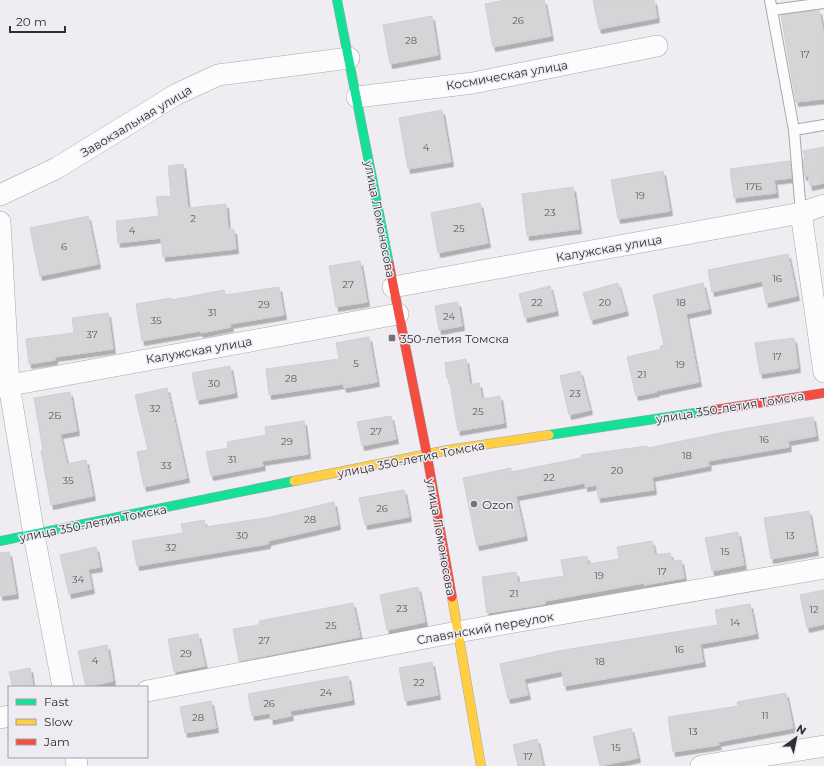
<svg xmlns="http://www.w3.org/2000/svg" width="824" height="766" font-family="Montserrat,sans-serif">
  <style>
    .building { fill: #d6d4d7; stroke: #d0cfd2; filter: url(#shadow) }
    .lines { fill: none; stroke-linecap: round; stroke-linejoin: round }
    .lane-casing { stroke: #a8a6aa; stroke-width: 12 }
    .street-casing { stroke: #a8a6aa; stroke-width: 22 }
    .fast-casing { stroke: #a8a6aa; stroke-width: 10 }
    .slow-casing { stroke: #a8a6aa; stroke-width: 10 }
    .jam-casing { stroke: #a8a6aa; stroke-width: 10 }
    .lane { stroke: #fdfcfd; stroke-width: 10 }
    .street { stroke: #fdfcfd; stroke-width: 21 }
    .fast { stroke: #16e098; stroke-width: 9 }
    .slow { stroke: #ffcf43; stroke-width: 9 }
    .jam { stroke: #f24e42; stroke-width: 9 }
    .poi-dot { fill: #737275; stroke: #efebf3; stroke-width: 1.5 }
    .labels { text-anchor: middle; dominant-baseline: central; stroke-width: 3; stroke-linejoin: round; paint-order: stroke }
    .number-label { font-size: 10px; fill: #5c5b5e }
    .street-label { font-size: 12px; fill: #302f32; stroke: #efebf3 }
    .poi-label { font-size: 12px; fill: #302f32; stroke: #efebf3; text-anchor: start }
  </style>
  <defs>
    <filter id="shadow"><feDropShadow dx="2.5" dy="4.5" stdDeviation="0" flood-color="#0004"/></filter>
  </defs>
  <rect width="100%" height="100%" fill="#efedf1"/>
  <g class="building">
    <polygon points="505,0 544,0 551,36 493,47 485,4"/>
    <polygon points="593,0 654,0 657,18 599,29"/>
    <polygon points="819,10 824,35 824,99 796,102 781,15"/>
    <polygon points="432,16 438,55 390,64 383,25"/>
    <polygon points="442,110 451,162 408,169 399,118"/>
    <polygon points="824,147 824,183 810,186 808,175 804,176 803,159 805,159 803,151"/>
    <polygon points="790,161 792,178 774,180 776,193 734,198 730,169"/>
    <polygon points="183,164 188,208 226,204 228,228 234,230 236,249 163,257 161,238 118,243 116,221 159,216 156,197 171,196 168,166"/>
    <polygon points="663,171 670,211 618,219 611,180"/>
    <polygon points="573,187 579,229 527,236 522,194"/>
    <polygon points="480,203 488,243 438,253 431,213"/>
    <polygon points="88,216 98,264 40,276 30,228"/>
    <polygon points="788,254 797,296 766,303 762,281 712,292 708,270"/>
    <polygon points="360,261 367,302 336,307 329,266"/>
    <polygon points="618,283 626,311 591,320 583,293"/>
    <polygon points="703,283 709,309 686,314 699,382 656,391 657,392 636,396 627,357 661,349 660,346 664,345 653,295"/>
    <polygon points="550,286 556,311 525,318 519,294"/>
    <polygon points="279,287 284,315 230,324 231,327 201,333 200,331 142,341 136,304 171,298 171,300 224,290 225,295"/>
    <polygon points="458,302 462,326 439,330 435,306"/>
    <polygon points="108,313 113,349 55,357 55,360 29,364 26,339 74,333 72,318"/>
    <polygon points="369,337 377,382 344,388 343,384 269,395 266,369 339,359 336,343"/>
    <polygon points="794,338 798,368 760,374 755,343"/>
    <polygon points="466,359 470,385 479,383 482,399 500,396 504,423 458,431 449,378 447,379 445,363"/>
    <polygon points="230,366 235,393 197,400 192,373"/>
    <polygon points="580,371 590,410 569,415 560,376"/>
    <polygon points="167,388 187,478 144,487 137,452 148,450 135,395"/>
    <polygon points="70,392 77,431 60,434 67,464 86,460 93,496 51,505 41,451 43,450 34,398"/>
    <polygon points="391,416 396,439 362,446 357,422"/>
    <polygon points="813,417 816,436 788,441 789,447 708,461 709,466 652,477 654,490 598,498 597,485 585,487 585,483 516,496 525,536 477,546 463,478 511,468 511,472 581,458 581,455 647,446 648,448 725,432"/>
    <polygon points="304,421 308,454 262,461 263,466 211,476 206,452 228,448 227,442 266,435 265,427"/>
    <polygon points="404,490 409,517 365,525 359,498"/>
    <polygon points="334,502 338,525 268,541 268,544 137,566 132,541 183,533 181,524 204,520 206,527 271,517"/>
    <polygon points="809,511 816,551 771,559 764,518"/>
    <polygon points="738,532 744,565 712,571 705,538"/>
    <polygon points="652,541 655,555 670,553 672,561 681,560 684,578 644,585 644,583 545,601 545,604 487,613 482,577 516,572 518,583 564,576 561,560 587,556 588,564 619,559 617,547"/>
    <polygon points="96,547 100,567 88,569 92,589 69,594 60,555"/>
    <polygon points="9,552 16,594 0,596 0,553"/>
    <polygon points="418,587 425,622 387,630 380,595"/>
    <polygon points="824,590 824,624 807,628 800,595"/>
    <polygon points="353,603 360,637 239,661 233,629 259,625 259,621"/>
    <polygon points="750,604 756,634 700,644 703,662 564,686 562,671 524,679 528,695 508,699 500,664 558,651 718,625 715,610"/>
    <polygon points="198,634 205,666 174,672 168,639"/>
    <polygon points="107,645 113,681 86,687 78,651"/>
    <polygon points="432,662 438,695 405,701 399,668"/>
    <polygon points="30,668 33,687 13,687 9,672"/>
    <polygon points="348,676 352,700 290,711 291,716 271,720 270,713 252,716 248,694"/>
    <polygon points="786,693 793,728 718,742 719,745 673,752 668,717 738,706 737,702"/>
    <polygon points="211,701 216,728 185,733 180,707"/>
    <polygon points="631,728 638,758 600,766 593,737"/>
    <polygon points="537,739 543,766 518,766 513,745"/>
  </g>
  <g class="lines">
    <g class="lane-casing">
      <g id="lane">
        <polyline points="770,0 794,130 801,213"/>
        <polyline points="772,10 824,3"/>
        <polyline points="794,130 824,125"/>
      </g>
    </g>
    <g class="street-casing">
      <g id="street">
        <polyline points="357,97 473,83 657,46"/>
        <polyline points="0,195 57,168 177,94 218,75 349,58"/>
        <polyline points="801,213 824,372"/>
        <polyline points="0,222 9,385 34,535 63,687"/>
        <polyline points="393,287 801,213 824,205"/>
        <polyline points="0,387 398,314"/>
        <polyline points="147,691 457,632 824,568"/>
        <polyline points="0,718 9,716"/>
        <polyline points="76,757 77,766"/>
        <polyline points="701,766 824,746"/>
      </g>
    </g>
    <g class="fast-casing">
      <g id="fast">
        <polyline points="337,0 389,264"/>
        <polyline points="549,435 714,410"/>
        <polyline points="0,541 294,481"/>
      </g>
    </g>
    <g class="slow-casing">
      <g id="slow">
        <polyline points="294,481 448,450 549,435"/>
        <polyline points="452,597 481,766"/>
      </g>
    </g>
    <g class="jam-casing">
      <g id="jam">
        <polyline points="389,264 427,455 452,597"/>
        <polyline points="714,410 824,393"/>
      </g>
    </g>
    <use href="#lane" class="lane"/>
    <use href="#street" class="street"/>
    <use href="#fast" class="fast"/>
    <use href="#slow" class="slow"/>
    <use href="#jam" class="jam"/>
  </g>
  <g class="poi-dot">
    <rect x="388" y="334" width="8" height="8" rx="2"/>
    <circle cx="474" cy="504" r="4"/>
  </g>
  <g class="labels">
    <g class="number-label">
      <text x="518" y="20">26</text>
      <text x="411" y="40">28</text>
      <text x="805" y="54">17</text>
      <text x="426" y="147">4</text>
      <text x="754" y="186">17Б</text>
      <text x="640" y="195">19</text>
      <text x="550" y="212">23</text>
      <text x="193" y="218">2</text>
      <text x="459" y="228">25</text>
      <text x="132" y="230">4</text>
      <text x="64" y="246">6</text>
      <text x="777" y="278">16</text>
      <text x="348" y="284">27</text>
      <text x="537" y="302">22</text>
      <text x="605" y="302">20</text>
      <text x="681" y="302">18</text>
      <text x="264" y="304">29</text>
      <text x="212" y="312">31</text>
      <text x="449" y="316">24</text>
      <text x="156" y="320">35</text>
      <text x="92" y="334">37</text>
      <text x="777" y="356">17</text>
      <text x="356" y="363">5</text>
      <text x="680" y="364">19</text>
      <text x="642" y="374">21</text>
      <text x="291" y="378">28</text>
      <text x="214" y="383">30</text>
      <text x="575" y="393">23</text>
      <text x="155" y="408">32</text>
      <text x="478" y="411">25</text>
      <text x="55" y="415">2Б</text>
      <text x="376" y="431">27</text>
      <text x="764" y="439">16</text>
      <text x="287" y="441">29</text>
      <text x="687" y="455">18</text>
      <text x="232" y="459">31</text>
      <text x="166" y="465">33</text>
      <text x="617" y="470">20</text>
      <text x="549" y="477">22</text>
      <text x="68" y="480">35</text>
      <text x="382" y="508">26</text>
      <text x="310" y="519">28</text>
      <text x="242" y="535">30</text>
      <text x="790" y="535">13</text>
      <text x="171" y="547">32</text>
      <text x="725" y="551">15</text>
      <text x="662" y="571">17</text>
      <text x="599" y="575">19</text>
      <text x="78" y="579">34</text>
      <text x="514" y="593">21</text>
      <text x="402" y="608">23</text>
      <text x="814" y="609">12</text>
      <text x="735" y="622">14</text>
      <text x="331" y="625">25</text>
      <text x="264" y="640">27</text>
      <text x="679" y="649">16</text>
      <text x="186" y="653">29</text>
      <text x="95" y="660">4</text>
      <text x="600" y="661">18</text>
      <text x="419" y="682">22</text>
      <text x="326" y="692">24</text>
      <text x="269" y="703">26</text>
      <text x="765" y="715">11</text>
      <text x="198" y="717">28</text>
      <text x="693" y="731">13</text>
      <text x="616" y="747">15</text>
      <text x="528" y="756">17</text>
    </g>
    <g class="street-label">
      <text transform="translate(507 75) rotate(-10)">Космическая улица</text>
      <text transform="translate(136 121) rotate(-31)">Завокзальная улица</text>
      <text transform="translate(380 219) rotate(79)">улица Ломоносова</text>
      <text transform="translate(609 248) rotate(-10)">Калужская улица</text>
      <text transform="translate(199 350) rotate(-10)">Калужская улица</text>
      <text transform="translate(730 407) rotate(-9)">улица 350-летия Томска</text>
      <text transform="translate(411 459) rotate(-11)">улица 350-летия Томска</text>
      <text transform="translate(93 523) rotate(-11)">улица 350-летия Томска</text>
      <text transform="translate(441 537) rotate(80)">улица Ломоносова</text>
      <text transform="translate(485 628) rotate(-10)">Славянский переулок</text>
    </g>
    <g class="poi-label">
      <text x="400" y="338">350-летия Томска</text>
      <text x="482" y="504">Ozon</text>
    </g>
  </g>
  <rect x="8" y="686" width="140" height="72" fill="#efebf3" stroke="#a3a0a6"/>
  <rect x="16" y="699" width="20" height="6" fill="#16e098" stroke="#a3a0a6"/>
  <text x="44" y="706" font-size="12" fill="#302f32">Fast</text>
  <rect x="16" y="719" width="20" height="6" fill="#ffcf43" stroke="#a3a0a6"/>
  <text x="44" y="726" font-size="12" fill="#302f32">Slow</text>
  <rect x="16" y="739" width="20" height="6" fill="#f24e42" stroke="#a3a0a6"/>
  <text x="44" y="746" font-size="12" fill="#302f32">Jam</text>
  <g transform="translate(796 738) rotate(33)" stroke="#efebf3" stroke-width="3" paint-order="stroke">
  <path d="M0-3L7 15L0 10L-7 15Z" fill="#302f32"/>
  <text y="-6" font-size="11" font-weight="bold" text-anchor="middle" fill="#302f32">N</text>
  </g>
  <path d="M10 26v6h55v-6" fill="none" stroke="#302f32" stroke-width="2"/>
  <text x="16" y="26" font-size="12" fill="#302f32" stroke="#efebf3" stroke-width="3" paint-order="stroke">20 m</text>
</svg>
